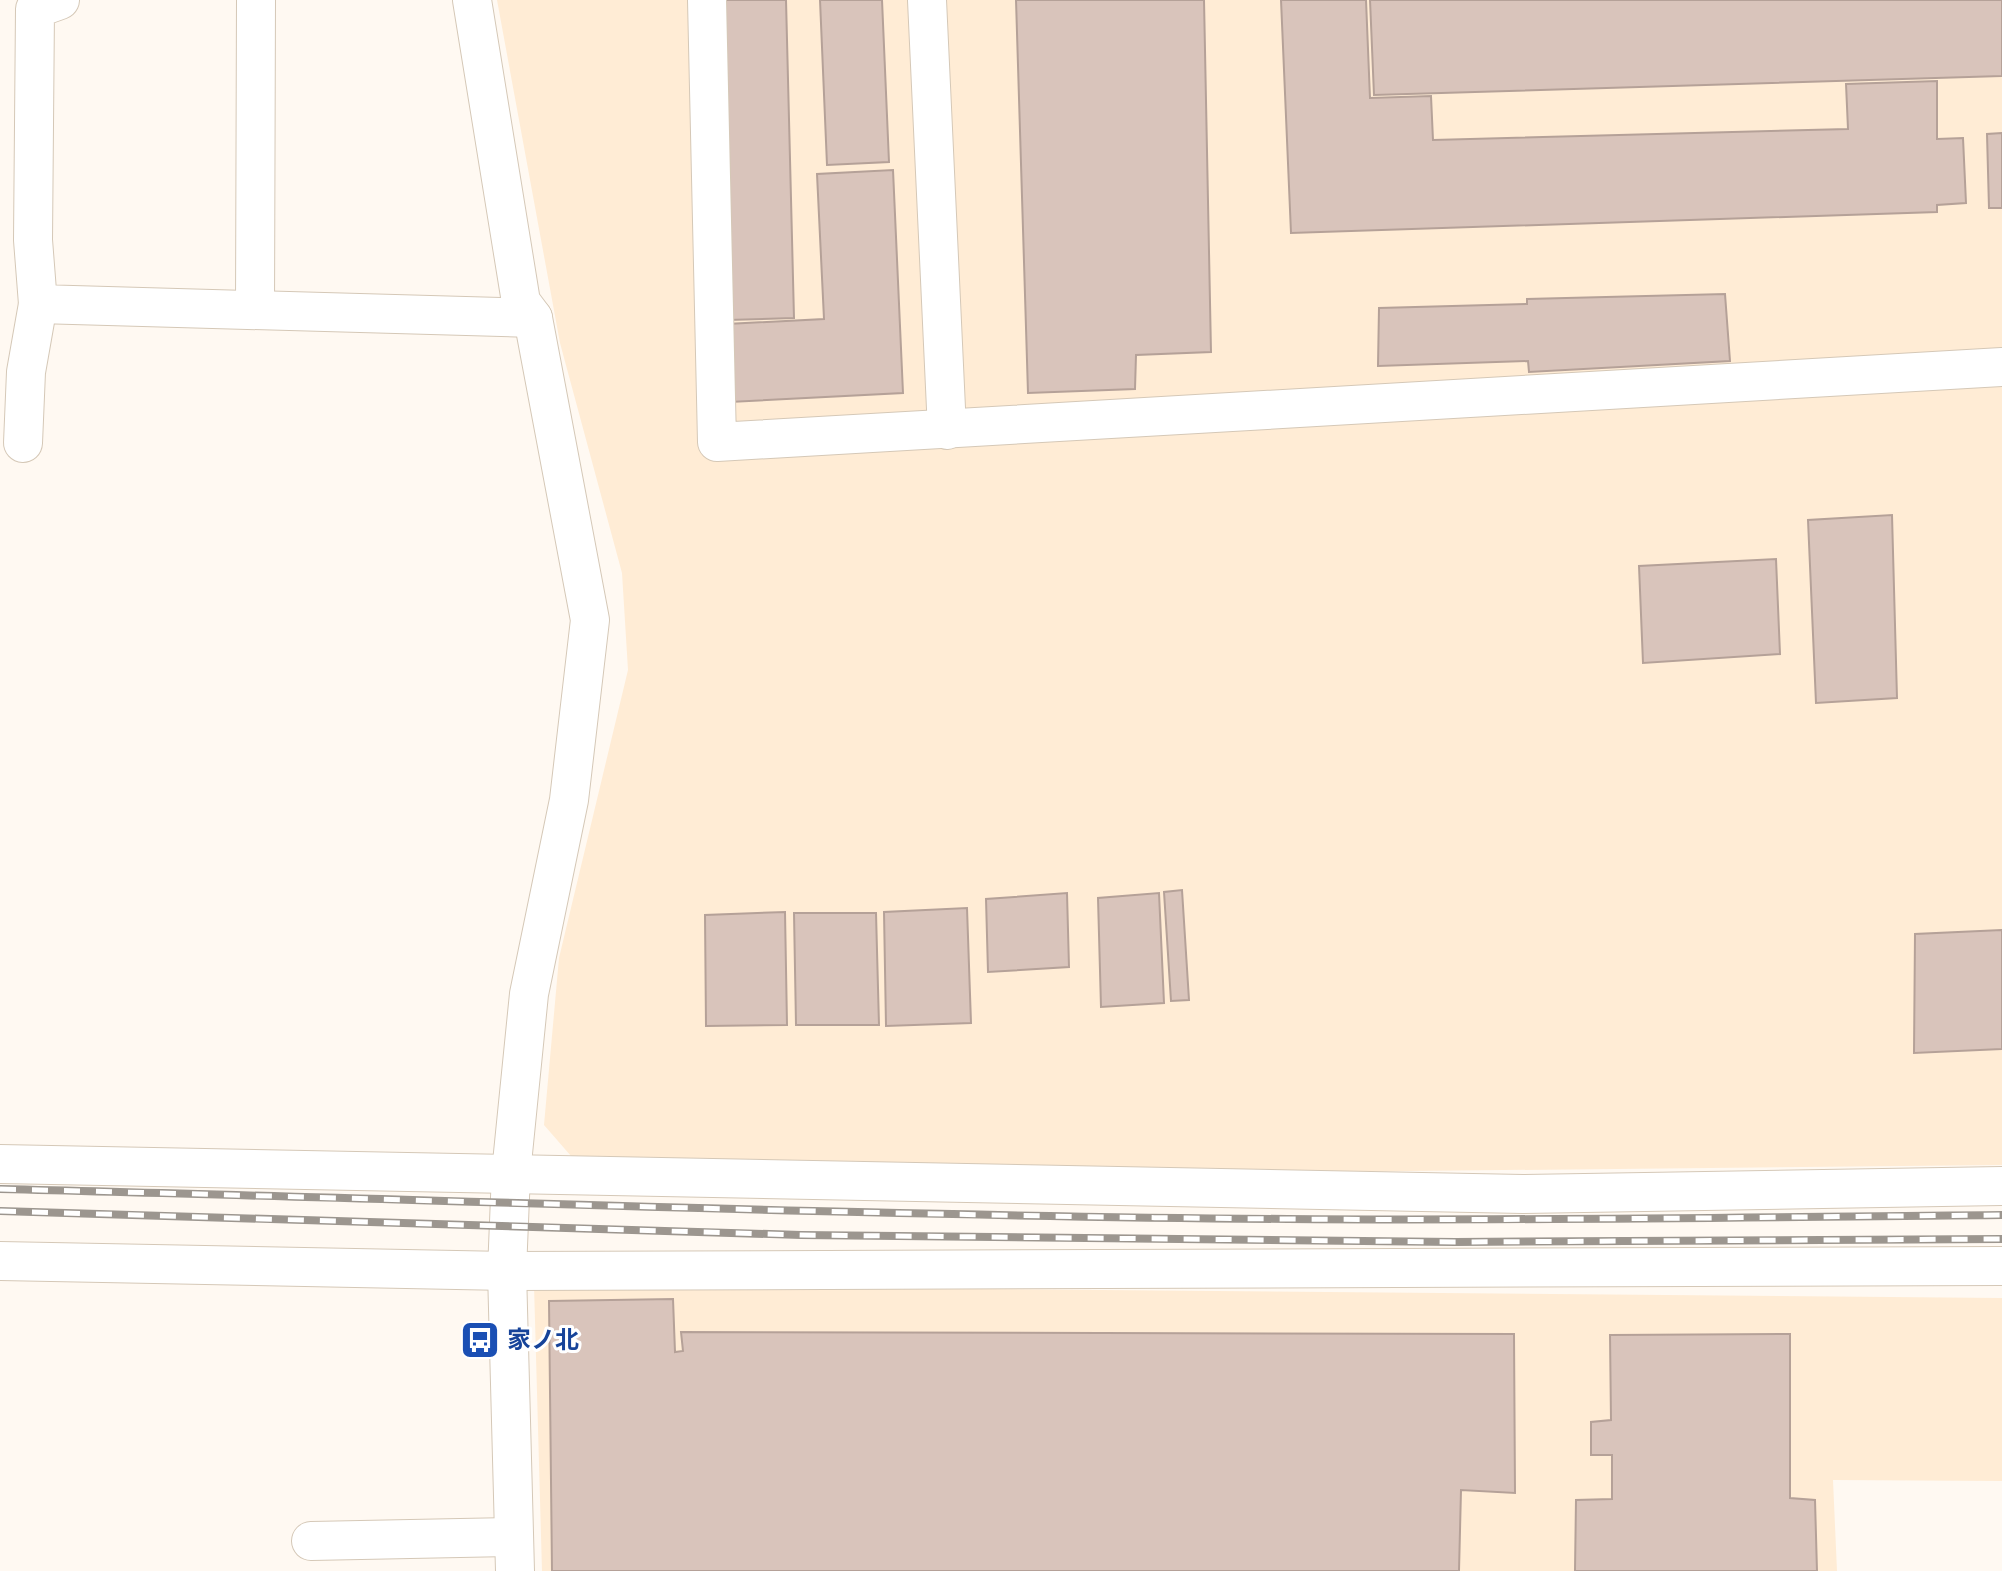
<svg xmlns="http://www.w3.org/2000/svg" width="2002" height="1571" font-family="Karla,'Noto Sans JP',sans-serif">
  <style>
    .built { fill: #ffecd5 }
    .building { fill: #d9c4bb; stroke: #b5a198; stroke-width: 2 }
    .lines { fill: none; stroke-linecap: round; stroke-linejoin: round }
    .minor-casing { stroke: #d5c8b7; stroke-width: 40 }
    .minor { stroke: #fff; stroke-width: 38 }
    .rail-casing { stroke: #9c968f; stroke-width: 8 }
    .rail { stroke: #fff; stroke-width: 5; stroke-dasharray: 16; stroke-linecap: butt }
    .labels { text-anchor: middle; dominant-baseline: central; stroke-width: 6; stroke-linejoin: round; paint-order: stroke }
    .transit-label { font-size: 24px; font-weight: bold; fill: #164399; stroke: #fff; text-anchor: start }
  </style>
  <rect width="100%" height="100%" fill="#fff9f2"/>
  <g class="built">
    <polygon points="497,0 2002,0 2002,1165 1316,1172 571,1156 544,1125 559,958 628,670 622,573 560,343"/>
    <polygon points="534,1285 2002,1298 2002,1481 1833,1480 1837,1571 542,1571"/>
  </g>
  <g class="building">
    <polygon points="720,0 786,0 794,318 728,320"/>
    <polygon points="820,0 882,0 889,162 827,165"/>
    <polygon points="1016,0 1204,0 1211,352 1136,355 1135,389 1028,393"/>
    <polygon points="1281,0 1366,0 1370,98 1431,96 1433,140 1848,129 1846,84 1937,81 1937,139 1963,138 1966,203 1937,205 1937,212 1291,233"/>
    <polygon points="1370,0 2002,0 2002,76 1374,95"/>
    <polygon points="2002,133 2002,208 1989,208 1987,134"/>
    <polygon points="893,170 903,393 730,402 727,324 824,319 817,174"/>
    <polygon points="1725,294 1730,361 1529,372 1528,361 1378,366 1379,308 1527,304 1527,299"/>
    <polygon points="1892,515 1897,698 1816,703 1808,520"/>
    <polygon points="1776,559 1780,654 1643,663 1639,566"/>
    <polygon points="1182,890 1189,1000 1171,1001 1164,892"/>
    <polygon points="1067,893 1069,967 988,972 986,899"/>
    <polygon points="1159,893 1164,1003 1101,1007 1098,898"/>
    <polygon points="967,908 971,1023 886,1026 884,912"/>
    <polygon points="785,912 787,1025 706,1026 705,915"/>
    <polygon points="794,913 876,913 879,1025 796,1025"/>
    <polygon points="2002,930 2002,1049 1914,1053 1915,934"/>
    <polygon points="673,1299 675,1352 683,1351 681,1332 1514,1334 1515,1493 1461,1490 1459,1571 552,1571 549,1301"/>
    <polygon points="1790,1334 1790,1498 1815,1500 1817,1571 1575,1571 1576,1500 1612,1499 1612,1455 1591,1455 1591,1422 1611,1420 1610,1335"/>
  </g>
  <g class="lines">
    <g class="minor-casing">
      <g id="minor">
        <polyline points="60,0 35,9 33,240 38,304 533,318"/>
        <polyline points="472,0 521,302 533,318 590,620 569,800 529,994 511,1173 507,1271 515,1571"/>
        <polyline points="707,0 717,442 2002,367"/>
        <polyline points="927,0 947,430"/>
        <polyline points="255,309 256,0"/>
        <polyline points="23,443 26,372 38,304"/>
        <polyline points="0,1164 1523,1194 2002,1186"/>
        <polyline points="0,1261 507,1271 2002,1266"/>
        <polyline points="311,1541 514,1537"/>
      </g>
    </g>
    <use href="#minor" class="minor"/>
    <g class="rail-casing">
      <g id="rail">
        <path d="M0 1189C429 1199 858 1216 1288 1219 1526 1221 1764 1217 2002 1215"/>
        <polyline points="0,1211 801,1235 1455,1242 2002,1239"/>
      </g>
    </g>
    <use href="#rail" class="rail"/>
  </g>
  <defs>
    <g id="bus-square" transform="scale(2.0125)"><rect x="-9" y="-9" width="18" height="18" rx="4" fill="#1a4fb4" stroke="#fff"/><path d="M-5-6H5V4H4V6H2V4H-2V6H-4V4H-5ZM-3.5-4V0h7V-4ZM-3.5 1.2v1.5H-2V1.2ZM2 1.2v1.5H3.5V1.2Z" fill="#fff"/></g>
  </defs>
  <g fill-rule="evenodd">
    <use href="#bus-square" x="480" y="1340"/>
  </g>
  <g class="labels">
    <g class="transit-label">
      <text x="507" y="1340">家ノ北</text>
    </g>
  </g>
</svg>
